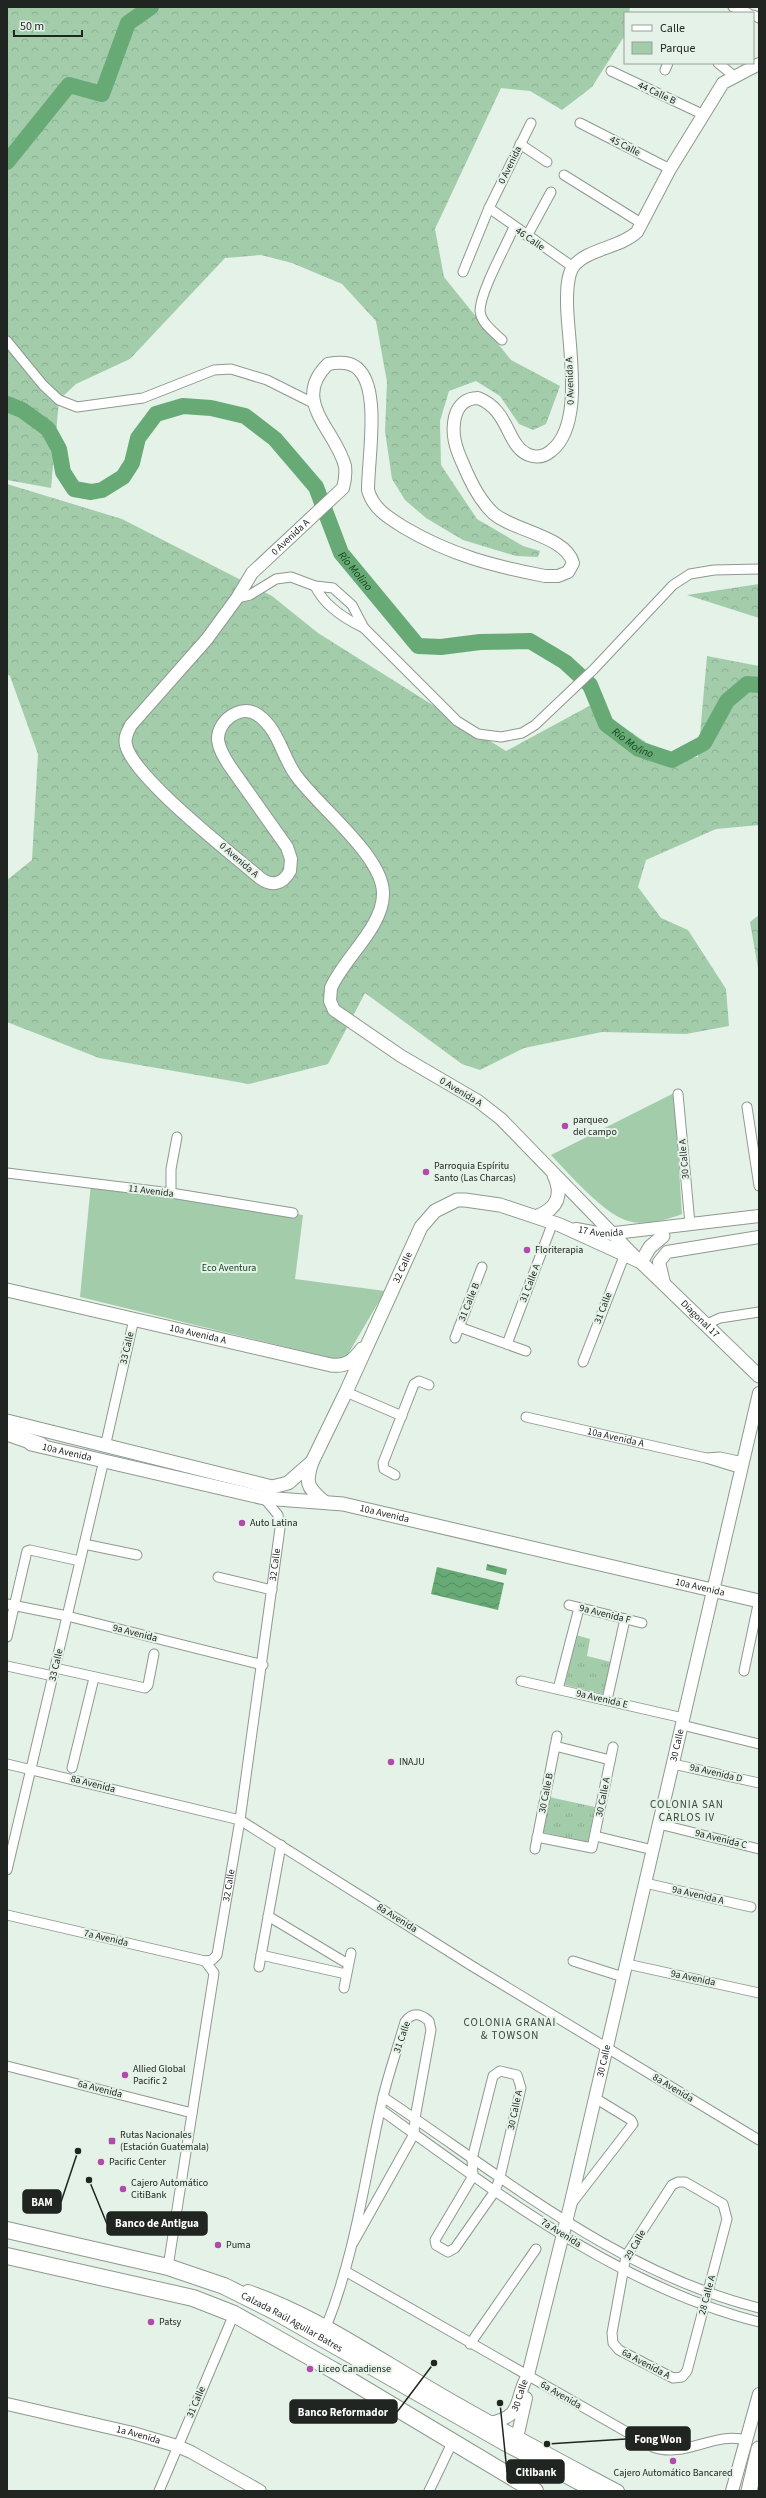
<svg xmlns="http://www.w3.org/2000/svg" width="766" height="2498" font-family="'Source Sans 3',sans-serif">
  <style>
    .grass { fill: url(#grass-tufts) }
    .forest { fill: url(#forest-crowns) }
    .park { fill: #a3ccaa }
    .water { fill: url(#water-waves) }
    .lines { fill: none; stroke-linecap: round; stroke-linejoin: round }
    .river { stroke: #67aa75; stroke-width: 16 }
    .minor-casing { stroke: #8e998f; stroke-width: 11 }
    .tertiary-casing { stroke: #8e998f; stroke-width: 14 }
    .secondary-casing { stroke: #8e998f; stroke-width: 15 }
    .primary-casing { stroke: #8e998f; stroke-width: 17 }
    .trunk-casing { stroke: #8e998f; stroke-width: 18 }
    .minor { stroke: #fff; stroke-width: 9 }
    .tertiary { stroke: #fff; stroke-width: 12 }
    .secondary { stroke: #fff; stroke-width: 13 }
    .primary { stroke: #fff; stroke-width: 15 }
    .trunk { stroke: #fff; stroke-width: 16 }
    .poi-dot { fill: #b24aad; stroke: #e5f2e7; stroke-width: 1.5 }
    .labels { text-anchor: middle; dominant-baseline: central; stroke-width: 4; stroke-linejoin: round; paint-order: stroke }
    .street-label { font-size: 10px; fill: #202521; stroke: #e5f2e7 }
    .poi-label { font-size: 10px; fill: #202521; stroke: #e5f2e7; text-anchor: start }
    .park-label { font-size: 10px; fill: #083b19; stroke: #e5f2e7 }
    .water-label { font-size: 11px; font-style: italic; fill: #144521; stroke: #e5f2e7 }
    .neighbourhood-label { font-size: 11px; letter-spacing: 1px; fill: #3b453c; stroke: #e5f2e7 }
    .leader { fill: none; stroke: #202521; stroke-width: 1.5 }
    .callout-dot { fill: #202521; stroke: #e5f2e7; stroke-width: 1.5 }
    .callout { fill: #202521; stroke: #202521; stroke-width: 1.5 }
    .callout-label { font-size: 11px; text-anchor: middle; font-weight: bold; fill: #fff }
  </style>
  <defs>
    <pattern id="grass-tufts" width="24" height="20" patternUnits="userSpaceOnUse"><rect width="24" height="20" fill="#a3ccaa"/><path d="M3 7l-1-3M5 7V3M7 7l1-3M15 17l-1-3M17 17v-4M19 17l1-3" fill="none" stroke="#8caf92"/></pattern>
    <pattern id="forest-crowns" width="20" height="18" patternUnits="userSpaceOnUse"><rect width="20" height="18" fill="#a3ccaa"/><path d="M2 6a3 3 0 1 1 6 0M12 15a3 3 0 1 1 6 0" fill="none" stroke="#8caf92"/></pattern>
    <pattern id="water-waves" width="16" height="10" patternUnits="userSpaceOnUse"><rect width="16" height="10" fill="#67aa75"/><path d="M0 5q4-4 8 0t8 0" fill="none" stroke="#548a60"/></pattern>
  </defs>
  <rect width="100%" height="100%" fill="#e5f2e7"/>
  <g class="grass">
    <polygon points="576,1635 590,1639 587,1656 611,1662 603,1694 565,1685"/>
    <polygon points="549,1797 595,1807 588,1842 542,1832"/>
  </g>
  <g class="forest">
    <polygon points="7,7 630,7 629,13 625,13 625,35 592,87 562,110 530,91 501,88 435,229 444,277 511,360 560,386 546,424 533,430 519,424 500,396 476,381 449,391 440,421 441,465 477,519 523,546 540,551 538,557 516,556 463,540 426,518 405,500 392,479 385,431 387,382 376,321 342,284 292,263 261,255 225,258 130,359 76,384 59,400 51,488 7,480"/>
    <polygon points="7,484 122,519 272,596 318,633 506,751 591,705 672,760 698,757 707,656 759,666 759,825 716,829 646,860 638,887 661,918 688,930 726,989 729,1026 686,1034 602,1032 524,1048 480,1070 462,1064 365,993 328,1064 249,1084 99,1058 7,1022 7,880 32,860 38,754 10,676 7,674"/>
    <polygon points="759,584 759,618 687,595"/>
    <polygon points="759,915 759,974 750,922"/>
  </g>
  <g class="park">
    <path d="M674 1093 682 1214C666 1220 645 1226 628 1221 604 1214 569 1174 551 1155Z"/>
    <polygon points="91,1183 303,1215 295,1279 385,1291 344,1361 80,1297"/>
  </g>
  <g class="water">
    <polygon points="487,1564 507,1569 506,1575 486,1570"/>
    <polygon points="437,1567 504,1583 498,1610 431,1594"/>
  </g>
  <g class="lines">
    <g class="river">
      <polyline points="7,162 69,85 102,94 128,23 151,7"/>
      <path id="s1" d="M7 404 22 410 48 429 59 449 63 472 74 489 91 492 102 490 123 477 132 463 138 438 156 414 183 406 211 408 245 416 275 439 316 487 341 553 418 646 441 647 480 642 530 641 565 662 590 685 606 724 639 749 672 760 704 743 727 701 747 684 759 685"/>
    </g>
    <g class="minor-casing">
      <g id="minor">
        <polyline points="733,7 748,13"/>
        <polyline points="753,15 759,18"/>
        <polyline points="718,63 734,76"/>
        <polyline points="665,70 668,63"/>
        <polyline points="611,71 702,114"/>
        <polyline points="580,123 670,169"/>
        <polyline points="520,144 547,162"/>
        <polyline points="564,175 641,223"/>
        <polyline points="489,208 573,267"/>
        <polyline points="527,236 551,192"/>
        <polyline points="463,272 489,208 531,123"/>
        <path d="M502 340C494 332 481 323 480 311 480 292 506 246 514 227"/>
        <polyline points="7,341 43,385 59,400 77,407 143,398 214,370 231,369 267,380 315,404"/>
        <path d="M315 586C324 605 345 619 364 628"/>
        <polyline points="237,598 250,595 276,579 291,577 315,586 333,588 352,605 364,628 457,721 478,734 501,737 522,733 535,725 594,669 673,585 690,574 714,570 759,569"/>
        <polyline points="678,1094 690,1224"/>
        <polyline points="747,1107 759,1186"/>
        <polyline points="7,1173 171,1193 293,1213"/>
        <polyline points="171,1193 171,1169 177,1137"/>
        <polyline points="707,1324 720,1318 759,1312"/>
        <polyline points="459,1327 526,1351"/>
        <polyline points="455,1338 482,1267"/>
        <polyline points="507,1344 553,1222"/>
        <polyline points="583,1362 625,1254"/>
        <polyline points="346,1392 402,1416"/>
        <path id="s2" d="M526 1417 706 1458 742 1469"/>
        <polyline points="105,1447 134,1319"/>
        <polyline points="707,1458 720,1457 743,1462"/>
        <polyline points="395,1475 384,1469 383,1463 414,1384 419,1381 429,1385"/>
        <polyline points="84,1544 137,1555"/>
        <polyline points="218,1577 272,1590"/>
        <polyline points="7,1604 67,1616 263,1665"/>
        <polyline points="569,1605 642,1623"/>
        <polyline points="7,1637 27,1551 30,1550 80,1561"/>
        <polyline points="7,1666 53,1676"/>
        <polyline points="55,1668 145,1688 148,1685 154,1654"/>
        <polyline points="744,1671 759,1600"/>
        <polyline points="521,1681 683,1718"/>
        <polyline points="558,1689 579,1608"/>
        <polyline points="607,1700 625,1619"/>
        <polyline points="682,1725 759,1744"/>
        <polyline points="555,1746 610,1760"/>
        <polyline points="7,1764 240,1820 472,1966 759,2140"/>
        <polyline points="673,1764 759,1783"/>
        <polyline points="72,1768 94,1678"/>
        <polyline points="659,1824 759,1849"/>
        <polyline points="595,1836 653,1850"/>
        <polyline points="537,1837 592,1848 613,1747"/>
        <polyline points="535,1849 557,1736"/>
        <polyline points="7,1870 104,1460"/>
        <polyline points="645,1883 751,1907"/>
        <path id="s3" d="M7 1915 205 1961 212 1960 217 1955 240 1820 280 1528 278 1515 264 1498"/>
        <polyline points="268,1916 348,1964"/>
        <polyline points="261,1955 346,1974"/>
        <polyline points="573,1961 623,1977"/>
        <polyline points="627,1964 759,1993"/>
        <polyline points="259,1967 281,1845"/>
        <polyline points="344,1988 351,1953"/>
        <polyline points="7,2066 192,2113"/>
        <polygon points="500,2071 517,2075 521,2088 500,2177 495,2191 455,2248 448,2252 436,2245 435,2240 473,2176 472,2159 493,2076"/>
        <path d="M383 2097C502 2176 618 2273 759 2308"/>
        <path d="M381 2110C497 2193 619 2287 759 2322"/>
        <polygon points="678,2182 685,2182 723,2204 727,2219 687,2371 682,2377 673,2378 619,2350 613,2343 612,2333 626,2256 672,2185"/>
        <polyline points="572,2203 633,2124 631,2120 595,2098"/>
        <polyline points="168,2267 214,1973 205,1961"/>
        <path d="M345 2271 653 2447C684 2459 715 2431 746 2440"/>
        <path d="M326 2327C356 2253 365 2174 383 2097 389 2072 398 2047 405 2022 412 2012 420 2013 429 2021L431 2030 415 2118 414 2134 353 2243"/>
        <polyline points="470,2344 536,2249"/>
        <polyline points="159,2491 234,2314"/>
        <polyline points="429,2491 453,2441"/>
      </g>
    </g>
    <g class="tertiary-casing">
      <g id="tertiary">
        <path id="s4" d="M576 1229 603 1234 615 1233 759 1216"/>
        <path id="s5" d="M640 1262 501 1119 478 1101 401 1056 334 1010 330 1001 331 988C344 958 383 927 383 894 384 856 316 805 295 774 282 755 278 729 258 715 241 703 217 721 218 740 219 749 224 757 229 765L287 847 291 859 290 871C283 884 272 887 260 878 231 853 133 777 126 745 124 737 128 731 131 725L207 639 237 598 252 573 343 488C345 481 346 474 345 466 336 430 290 401 328 364 339 362 352 361 360 371 380 393 368 460 368 490 373 509 389 518 405 528 451 555 493 566 545 576H558L568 572 573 563C566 536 513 531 493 513 479 500 470 481 463 464 456 449 451 434 455 417 458 405 466 398 478 398 510 410 506 446 529 455 537 458 545 456 551 451 586 424 567 341 567 302 567 291 567 276 573 267 586 249 620 248 637 232L670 169 723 83 759 64"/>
        <polyline points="664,1283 659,1262 667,1252 759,1237"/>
        <path d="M248 2291C312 2313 369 2352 427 2386 489 2423 554 2457 618 2491"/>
        <path id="s6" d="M7 2404 133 2433 177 2446 191 2452 260 2491"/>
        <path id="s7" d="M489 2423C525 2416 513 2401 528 2375L570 2206 759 1393"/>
        <polyline points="517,2438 526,2398"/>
        <polyline points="732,2491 759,2394"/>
      </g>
    </g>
    <g class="secondary-casing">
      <g id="secondary">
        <path d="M538 1216C558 1208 563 1194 554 1175"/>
        <polyline points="641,1262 650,1247 663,1236"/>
        <path id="s8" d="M7 1290 331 1365C346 1367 353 1361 362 1349"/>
        <path id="s9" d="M7 1421 272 1487 288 1483 312 1462 346 1392 421 1227 435 1211 457 1200H465L500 1205 560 1225 641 1262 759 1376"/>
        <path id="s10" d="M31 1444 264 1498 343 1504 759 1601"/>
        <path d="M312 1462C305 1483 307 1487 323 1501"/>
      </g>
    </g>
    <g class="primary-casing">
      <g id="primary">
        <polyline points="7,1433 41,1445"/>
        <polyline points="749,2491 759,2449"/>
      </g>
    </g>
    <g class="trunk-casing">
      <g id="trunk">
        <path id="s11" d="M7 2230 168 2267 224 2286 276 2312 506 2443 597 2491"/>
        <polyline points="7,2256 193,2298 234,2314 333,2370 535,2491"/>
      </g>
    </g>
    <use href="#minor" class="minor"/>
    <use href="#tertiary" class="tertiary"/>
    <use href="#secondary" class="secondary"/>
    <use href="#primary" class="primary"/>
    <use href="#trunk" class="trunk"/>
  </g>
  <g class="poi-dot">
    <circle cx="565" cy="1126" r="4"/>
    <circle cx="426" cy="1172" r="4"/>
    <circle cx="527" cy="1250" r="4"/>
    <circle cx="242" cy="1523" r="4"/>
    <circle cx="391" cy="1762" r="4"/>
    <circle cx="125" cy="2075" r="4"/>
    <rect x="108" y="2137" width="8" height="8" rx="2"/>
    <circle cx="101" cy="2162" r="4"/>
    <circle cx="123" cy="2189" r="4"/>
    <circle cx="218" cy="2245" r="4"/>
    <circle cx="151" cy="2322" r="4"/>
    <circle cx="310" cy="2369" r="4"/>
    <circle cx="673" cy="2461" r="4"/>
  </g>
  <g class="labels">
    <g class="street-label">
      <text transform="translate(657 93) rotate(25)">44 Calle B</text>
      <text transform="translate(625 146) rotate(27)">45 Calle</text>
      <text transform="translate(510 165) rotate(-64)">0 Avenida</text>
      <text transform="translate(530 239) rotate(35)">46 Calle</text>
      <text transform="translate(570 381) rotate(-92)">0 Avenida A</text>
      <text stroke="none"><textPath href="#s5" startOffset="1457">0 Avenida A</textPath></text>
      <text transform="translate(239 860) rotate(41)">0 Avenida A</text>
      <text transform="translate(461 1092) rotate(31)">0 Avenida A</text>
      <text transform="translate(684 1159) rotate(-95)">30 Calle A</text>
      <text transform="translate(151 1191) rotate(7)">11 Avenida</text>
      <text stroke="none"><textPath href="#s4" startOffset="25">17 Avenida</textPath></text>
      <text stroke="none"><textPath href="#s9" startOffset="536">32 Calle</textPath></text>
      <text transform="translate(530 1283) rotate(-69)">31 Calle A</text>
      <text transform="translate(469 1302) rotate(-68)">31 Calle B</text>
      <text transform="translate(603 1308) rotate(-69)">31 Calle</text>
      <text stroke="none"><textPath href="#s9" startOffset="904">Diagonal 17</textPath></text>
      <text stroke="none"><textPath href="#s8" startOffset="196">10a Avenida A</textPath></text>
      <text transform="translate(127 1348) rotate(-77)">33 Calle</text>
      <text stroke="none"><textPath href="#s2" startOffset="92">10a Avenida A</textPath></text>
      <text stroke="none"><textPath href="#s10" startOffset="37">10a Avenida</textPath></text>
      <text stroke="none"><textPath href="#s10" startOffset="361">10a Avenida</textPath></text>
      <text stroke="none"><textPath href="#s3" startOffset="612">32 Calle</textPath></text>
      <text stroke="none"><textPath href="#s10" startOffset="685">10a Avenida</textPath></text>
      <text transform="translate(605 1614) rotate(14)">9a Avenida F</text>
      <text transform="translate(135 1633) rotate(14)">9a Avenida</text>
      <text transform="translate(56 1665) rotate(-77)">33 Calle</text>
      <text transform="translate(602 1699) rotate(13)">9a Avenida E</text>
      <text stroke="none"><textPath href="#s7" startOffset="714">30 Calle</textPath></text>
      <text transform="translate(716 1773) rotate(13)">9a Avenida D</text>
      <text transform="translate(93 1784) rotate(14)">8a Avenida</text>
      <text transform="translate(546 1793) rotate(-79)">30 Calle B</text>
      <text transform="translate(603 1797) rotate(-79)">30 Calle A</text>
      <text transform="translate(721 1839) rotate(14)">9a Avenida C</text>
      <text stroke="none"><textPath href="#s3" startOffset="288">32 Calle</textPath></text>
      <text transform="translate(698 1895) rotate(13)">9a Avenida A</text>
      <text transform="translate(397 1918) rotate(32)">8a Avenida</text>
      <text transform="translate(106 1938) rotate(13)">7a Avenida</text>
      <text transform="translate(693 1978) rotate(12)">9a Avenida</text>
      <text transform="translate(402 2037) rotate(-71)">31 Calle</text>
      <text stroke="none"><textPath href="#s7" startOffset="390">30 Calle</textPath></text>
      <text transform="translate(673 2088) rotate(31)">8a Avenida</text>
      <text transform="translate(100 2089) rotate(14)">6a Avenida</text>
      <text transform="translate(515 2110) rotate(-78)">30 Calle A</text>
      <text transform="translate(561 2233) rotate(32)">7a Avenida</text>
      <text transform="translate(635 2245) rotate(-60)">29 Calle</text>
      <text transform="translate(707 2295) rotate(-75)">28 Calle A</text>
      <text stroke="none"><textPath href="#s11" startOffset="301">Calzada Raúl Aguilar Batres</textPath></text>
      <text transform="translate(646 2364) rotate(28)">6a Avenida A</text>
      <text stroke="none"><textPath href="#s7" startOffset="45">30 Calle</textPath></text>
      <text transform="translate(561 2395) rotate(30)">6a Avenida</text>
      <text transform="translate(196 2402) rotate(-67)">31 Calle</text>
      <text stroke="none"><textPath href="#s6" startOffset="135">1a Avenida</textPath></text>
    </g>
    <g class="poi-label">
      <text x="573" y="1120">parqueo<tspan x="573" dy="12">del campo</tspan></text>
      <text x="434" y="1166">Parroquia Espíritu<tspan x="434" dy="12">Santo (Las Charcas)</tspan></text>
      <text x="535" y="1250">Floriterapia</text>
      <text x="250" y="1523">Auto Latina</text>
      <text x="399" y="1762">INAJU</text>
      <text x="133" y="2069">Allied Global<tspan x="133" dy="12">Pacific 2</tspan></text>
      <text x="120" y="2135">Rutas Nacionales<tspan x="120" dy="12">(Estación Guatemala)</tspan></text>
      <text x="109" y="2162">Pacific Center</text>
      <text x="131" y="2183">Cajero Automático<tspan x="131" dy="12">CitiBank</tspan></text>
      <text x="226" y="2245">Puma</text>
      <text x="159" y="2322">Patsy</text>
      <text x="318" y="2369">Liceo Canadiense</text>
      <text x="673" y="2473" text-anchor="middle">Cajero Automático Bancared</text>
    </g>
    <g class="park-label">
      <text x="229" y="1268">Eco Aventura</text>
    </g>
    <g class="water-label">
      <text stroke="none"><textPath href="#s1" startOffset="526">Río Molino</textPath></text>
      <text stroke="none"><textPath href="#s1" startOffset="886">Río Molino</textPath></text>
    </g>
    <g class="neighbourhood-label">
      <text x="687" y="1804">COLONIA SAN<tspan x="687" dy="13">CARLOS IV</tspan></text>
      <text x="510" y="2022">COLONIA GRANAI<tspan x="510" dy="13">&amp; TOWSON</tspan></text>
    </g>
  </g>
  <path class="leader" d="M78 2151L61 2202M89 2180L107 2224M434 2363L397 2412M547 2444L626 2439M500 2403L507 2472"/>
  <g class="callout-dot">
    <circle cx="78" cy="2151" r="4"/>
    <circle cx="89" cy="2180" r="4"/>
    <circle cx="434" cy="2363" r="4"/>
    <circle cx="547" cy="2444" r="4"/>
    <circle cx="500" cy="2403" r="4"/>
  </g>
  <g class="callout">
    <rect x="23" y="2190" width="38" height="23" rx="4"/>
    <rect x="107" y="2212" width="100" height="23" rx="4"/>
    <rect x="290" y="2400" width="107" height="23" rx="4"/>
    <rect x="626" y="2427" width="64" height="23" rx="4"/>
    <rect x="507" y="2460" width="57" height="23" rx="4"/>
  </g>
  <g class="callout-label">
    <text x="42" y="2206">BAM</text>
    <text x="157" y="2227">Banco de Antigua</text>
    <text x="343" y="2416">Banco Reformador</text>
    <text x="658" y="2443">Fong Won</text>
    <text x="536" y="2476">Citibank</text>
  </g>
  <rect width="766" height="2498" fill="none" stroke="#202521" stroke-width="16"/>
  <rect x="624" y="12" width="130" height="52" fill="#e5f2e7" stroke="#96a098"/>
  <rect x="632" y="25" width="20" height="6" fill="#ffffff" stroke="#96a098"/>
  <text x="660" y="32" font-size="12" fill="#202521">Calle</text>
  <rect x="632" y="42" width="20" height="12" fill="#a3ccaa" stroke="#96a098"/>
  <text x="660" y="52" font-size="12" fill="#202521">Parque</text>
  <path d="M14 30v6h68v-6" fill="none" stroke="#202521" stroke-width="2"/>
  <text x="20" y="30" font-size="12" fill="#202521" stroke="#e5f2e7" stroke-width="3" paint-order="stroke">50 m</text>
</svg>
